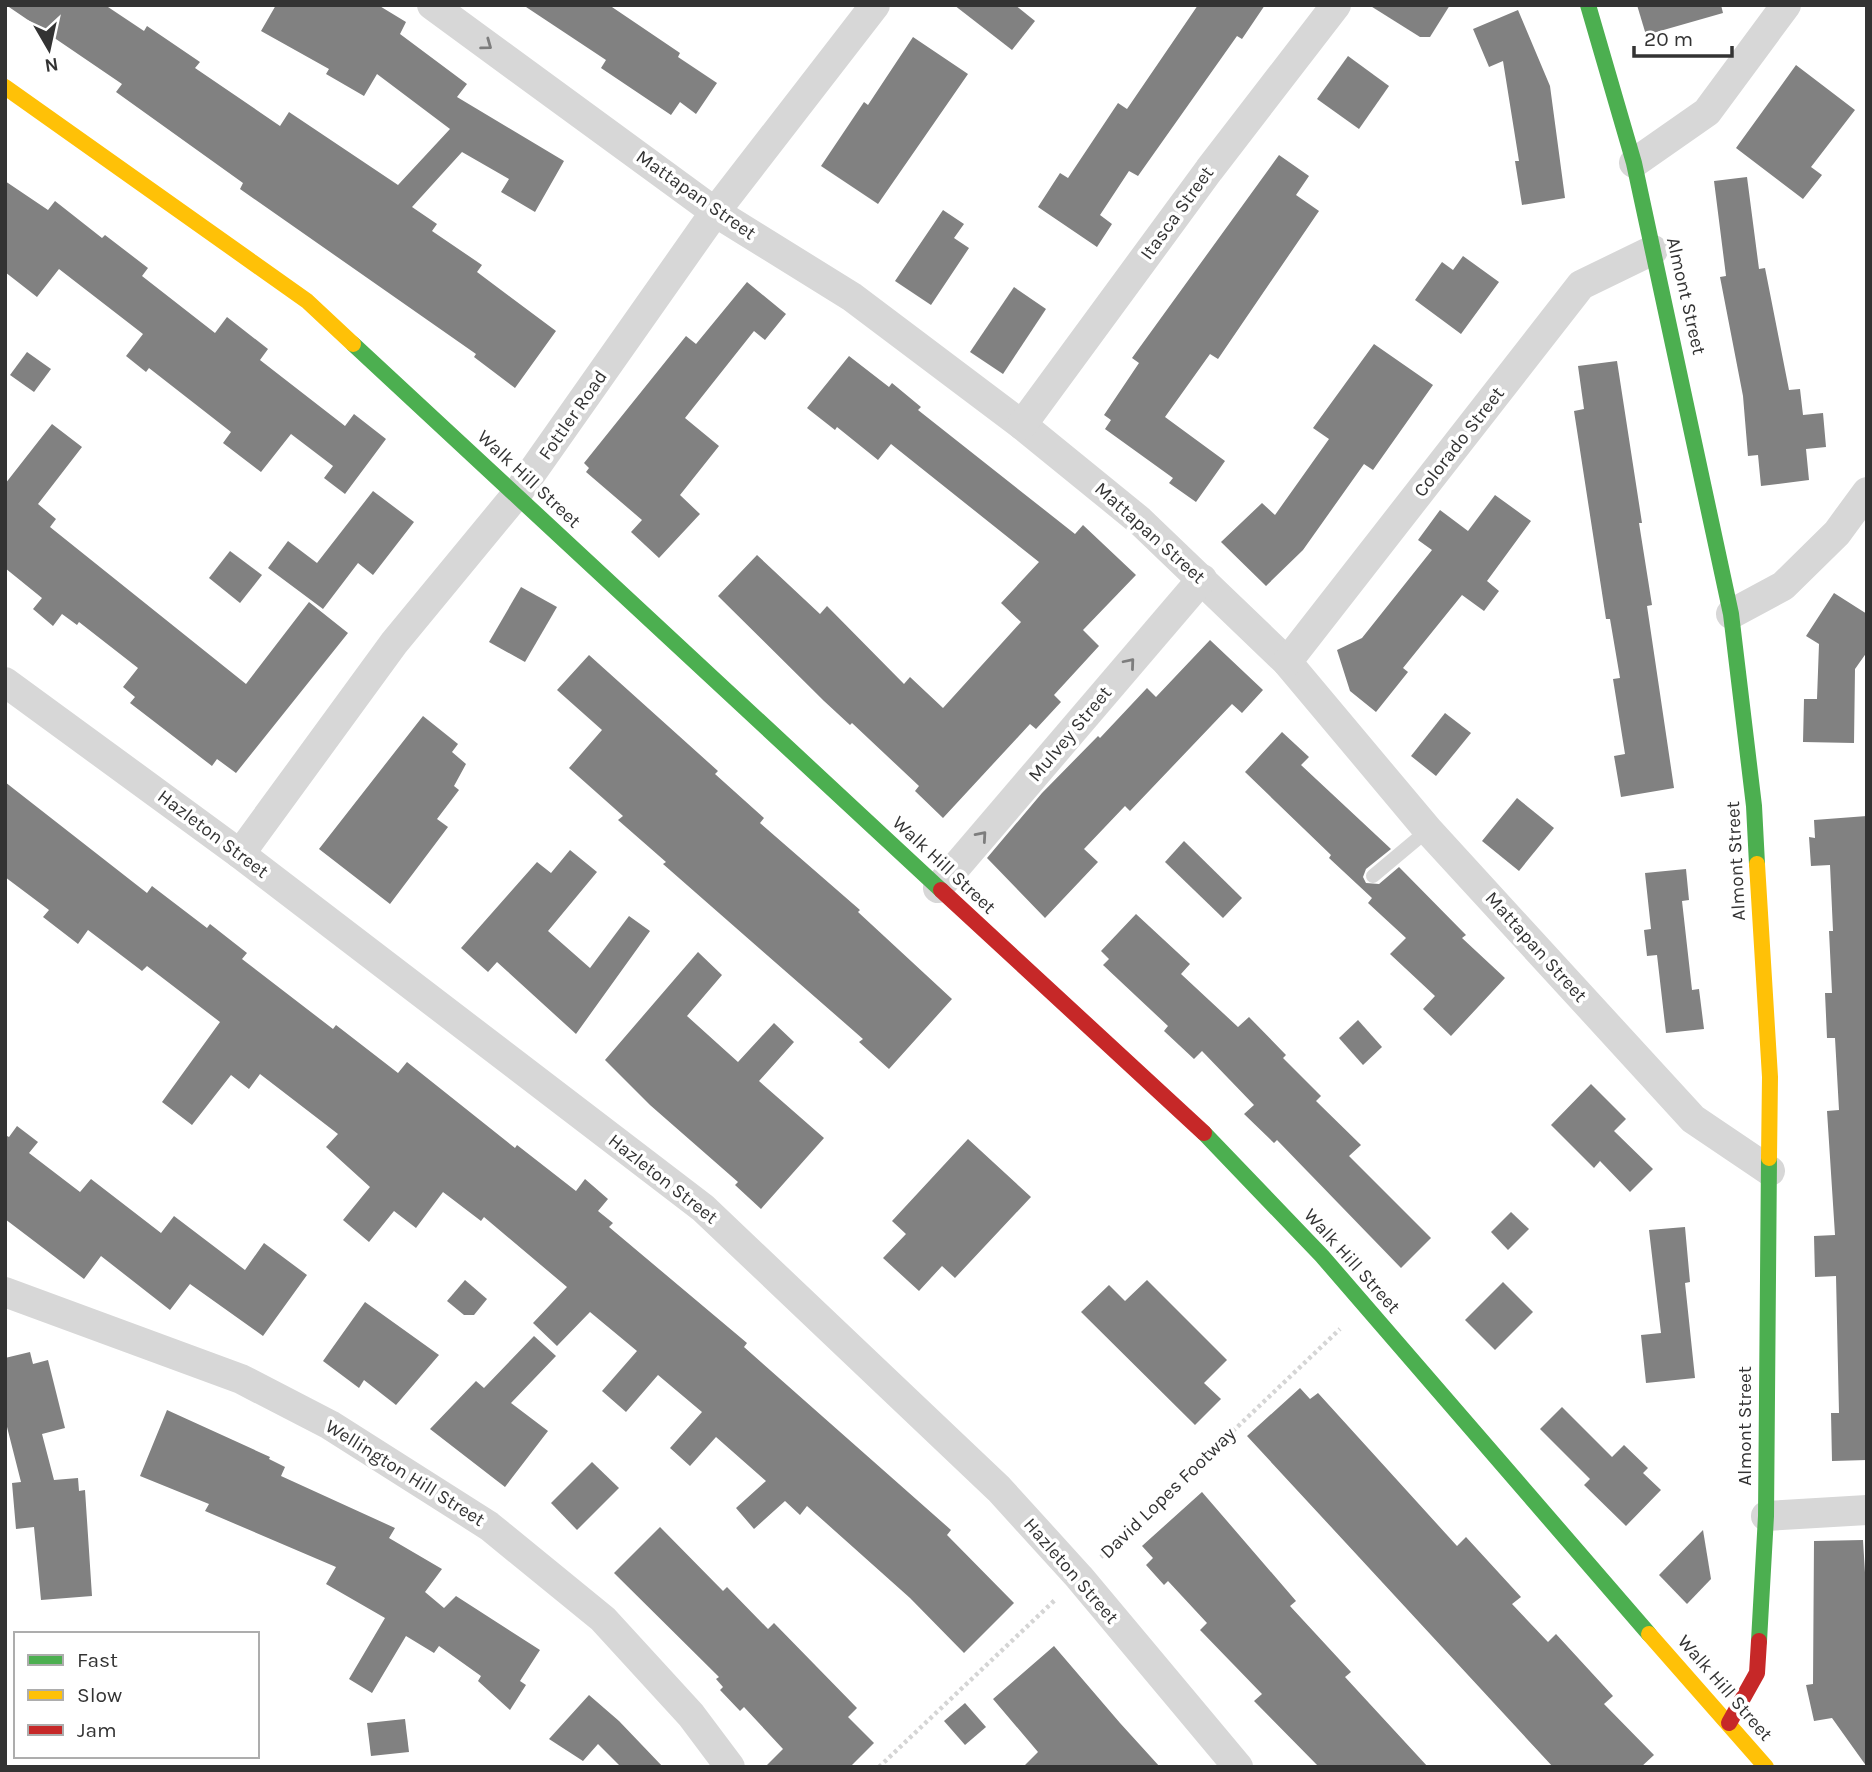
<svg xmlns="http://www.w3.org/2000/svg" width="1872" height="1772" font-family="Karla,sans-serif">
  <style>
    .building { fill: #818181 }
    .lines { fill: none; stroke-linecap: round; stroke-linejoin: round }
    .path { stroke: #d5d5d5; stroke-width: 4.5; stroke-dasharray: 3.5 3.5; stroke-linecap: butt }
    .lane { stroke: #d7d7d7; stroke-width: 14 }
    .street { stroke: #d7d7d7; stroke-width: 30 }
    .fast { stroke: #4caf50; stroke-width: 16 }
    .slow { stroke: #ffc107; stroke-width: 16 }
    .jam { stroke: #c62828; stroke-width: 16 }
    .oneway { stroke: #7d7d7d }
    .labels { text-anchor: middle; dominant-baseline: central; stroke-width: 7; stroke-linejoin: round; paint-order: stroke }
    .street-label { font-size: 19px; fill: #333; stroke: #fff }
  </style>
  <rect width="100%" height="100%" fill="#fff"/>
  <g class="building">
    <polygon points="6,5 105,5 144,31 147,26 200,62 195,68 280,126 289,112 398,185 450,129 377,74 364,96 326,74 329,69 261,31 276,5 378,5 406,22 400,34 467,84 457,97 564,161 535,212 501,192 509,179 462,152 412,207 437,224 432,231 482,265 477,272 556,331 515,388 474,357 476,354 240,189 243,183 116,92 122,84"/>
    <polygon points="523,5 609,5 680,53 678,57 717,83 696,114 680,102 671,115 601,68 606,60"/>
    <polygon points="954,5 1015,5 1035,21 1012,50"/>
    <polygon points="1198,5 1265,5 1242,39 1237,36 1138,176 1129,171 1100,215 1112,224 1097,247 1038,207 1060,173 1068,178 1118,103 1127,109"/>
    <polygon points="1369,5 1450,5 1430,37 1420,37"/>
    <polygon points="1637,5 1721,5 1723,13 1646,35"/>
    <polygon points="1518,10 1550,86 1565,198 1522,205 1515,161 1519,161 1503,61 1489,67 1473,29"/>
    <polygon points="913,37 968,74 878,204 821,166 864,102 868,105"/>
    <polygon points="1348,56 1389,86 1359,129 1317,99"/>
    <polygon points="1796,65 1855,110 1811,167 1822,175 1803,199 1736,148"/>
    <polygon points="1279,155 1309,176 1296,195 1319,211 1218,359 1210,354 1165,417 1225,461 1196,502 1169,483 1173,478 1105,429 1111,420 1104,415 1139,363 1132,358"/>
    <polygon points="1747,177 1759,269 1765,268 1789,390 1800,389 1803,415 1823,413 1826,447 1806,449 1809,480 1761,486 1758,455 1748,456 1743,396 1720,277 1726,276 1714,181"/>
    <polygon points="5,181 48,210 55,201 102,238 105,235 148,268 142,276 215,333 227,317 268,349 260,360 345,426 354,414 386,439 345,494 324,478 333,466 291,434 261,472 223,443 231,432 149,368 146,372 126,356 143,334 59,269 37,297 5,272"/>
    <polygon points="943,210 964,224 954,238 969,248 931,305 895,281"/>
    <polygon points="1463,256 1499,282 1461,334 1415,300 1442,262 1453,270"/>
    <polygon points="747,282 786,314 765,340 754,331 685,418 719,446 680,495 700,514 659,558 631,532 642,520 586,472 589,468 584,463 686,336 696,344"/>
    <polygon points="1014,287 1046,309 1003,374 970,352"/>
    <polygon points="1374,344 1433,385 1373,470 1364,464 1303,550 1266,586 1221,542 1262,503 1275,515 1329,439 1313,428"/>
    <polygon points="27,352 51,369 34,392 10,375"/>
    <polygon points="849,356 889,387 892,383 921,407 918,410 1075,534 1083,525 1136,575 1083,630 1099,646 1054,695 1061,702 1036,729 1030,724 943,818 915,791 919,786 852,723 850,725 824,701 718,596 757,555 820,614 827,606 904,684 910,677 943,708 1021,622 1001,603 1039,562 891,444 878,460 837,427 835,430 807,408"/>
    <polygon points="1617,361 1642,523 1639,523 1652,605 1647,606 1674,788 1621,797 1614,756 1625,754 1613,679 1620,678 1610,619 1606,619 1574,411 1584,409 1578,366"/>
    <polygon points="52,424 82,447 38,504 56,519 50,527 246,684 309,602 348,633 236,773 217,759 212,766 130,703 135,697 123,687 138,668 79,622 77,625 62,614 53,626 33,609 42,598 5,568 5,484"/>
    <polygon points="373,491 414,522 373,575 358,563 323,609 268,568 288,541 317,563"/>
    <polygon points="1495,495 1531,521 1487,581 1499,591 1484,611 1462,595 1403,668 1408,672 1376,712 1350,691 1337,650 1362,638 1432,550 1418,540 1440,510 1468,531"/>
    <polygon points="230,551 262,575 240,603 209,578"/>
    <polygon points="521,587 557,607 525,662 489,642"/>
    <polygon points="1834,593 1867,614 1867,652 1855,669 1854,743 1803,742 1804,699 1817,699 1819,644 1806,636"/>
    <polygon points="1210,640 1263,690 1242,713 1232,704 1130,811 1125,806 1084,849 1098,862 1045,918 987,858 1042,793 1098,736 1100,738 1147,688 1156,697"/>
    <polygon points="589,655 718,771 715,774 764,818 760,823 860,910 858,912 952,999 889,1069 859,1042 863,1039 663,864 666,862 618,820 623,816 569,768 602,730 557,690"/>
    <polygon points="1445,713 1471,733 1436,776 1411,756"/>
    <polygon points="423,716 458,744 452,752 466,764 454,786 459,790 437,819 448,827 390,904 319,849"/>
    <polygon points="1282,732 1309,757 1301,765 1391,849 1366,869 1363,877 1366,883 1379,884 1399,867 1466,935 1462,938 1505,978 1451,1036 1423,1009 1435,996 1390,954 1406,938 1368,903 1372,898 1329,858 1331,855 1245,772"/>
    <polygon points="5,782 147,893 152,886 207,928 210,924 247,953 242,959 333,1029 336,1025 398,1073 407,1062 515,1148 517,1145 576,1191 585,1179 608,1199 598,1211 613,1223 609,1227 747,1343 744,1347 951,1530 947,1535 1014,1603 964,1653 910,1598 807,1506 800,1515 785,1501 754,1529 736,1508 766,1481 716,1437 690,1466 670,1448 702,1412 658,1375 626,1412 602,1391 637,1351 590,1312 557,1346 533,1323 567,1287 484,1217 481,1221 443,1192 416,1228 394,1211 369,1242 343,1220 370,1187 326,1147 338,1134 260,1074 249,1089 231,1075 192,1125 162,1102 220,1022 147,966 142,971 88,930 78,944 43,917 49,910 5,877"/>
    <polygon points="1517,798 1554,828 1519,871 1482,841"/>
    <polygon points="1867,816 1867,1460 1832,1461 1831,1413 1839,1413 1836,1276 1815,1277 1814,1236 1835,1235 1827,1111 1839,1110 1835,1038 1827,1038 1825,993 1832,993 1829,931 1833,931 1830,865 1811,866 1809,837 1815,838 1814,820"/>
    <polygon points="1184,841 1242,898 1223,918 1165,862"/>
    <polygon points="570,850 597,872 548,931 590,968 629,916 650,931 576,1034 497,962 488,972 461,948 537,862 551,873"/>
    <polygon points="1686,869 1689,900 1682,901 1692,990 1699,989 1704,1029 1666,1033 1657,955 1647,956 1644,930 1651,929 1645,873"/>
    <polygon points="1136,914 1190,964 1181,974 1238,1027 1249,1017 1286,1055 1283,1058 1321,1096 1316,1101 1361,1145 1349,1156 1431,1238 1401,1268 1277,1140 1274,1143 1244,1114 1254,1105 1202,1051 1194,1059 1164,1031 1168,1026 1103,965 1109,959 1101,951"/>
    <polygon points="698,952 722,975 687,1016 738,1062 774,1023 794,1042 759,1081 824,1138 761,1209 735,1185 738,1182 650,1105 605,1060"/>
    <polygon points="1358,1020 1382,1047 1363,1065 1339,1038"/>
    <polygon points="1591,1084 1626,1119 1614,1131 1653,1169 1630,1192 1600,1161 1594,1168 1551,1125"/>
    <polygon points="17,1126 38,1142 29,1153 80,1192 91,1179 161,1233 174,1216 245,1270 264,1243 307,1275 263,1336 190,1284 170,1310 101,1256 84,1279 5,1219 5,1135 9,1137"/>
    <polygon points="968,1139 1031,1197 955,1278 942,1266 919,1291 883,1258 906,1234 892,1221"/>
    <polygon points="1511,1212 1529,1229 1508,1250 1491,1232"/>
    <polygon points="1685,1227 1690,1282 1685,1283 1695,1378 1646,1383 1641,1335 1661,1333 1649,1230"/>
    <polygon points="465,1280 487,1299 474,1315 464,1315 447,1301"/>
    <polygon points="1147,1280 1227,1360 1204,1383 1221,1399 1195,1425 1081,1312 1109,1285 1125,1301"/>
    <polygon points="1503,1282 1533,1312 1495,1350 1465,1320"/>
    <polygon points="365,1302 439,1355 396,1405 364,1380 359,1388 323,1361"/>
    <polygon points="534,1336 556,1356 511,1403 548,1431 505,1487 430,1429 476,1381 484,1388"/>
    <polygon points="30,1352 33,1364 48,1360 65,1428 42,1434 54,1480 78,1478 79,1491 85,1490 92,1596 41,1600 34,1527 16,1529 12,1483 21,1482 5,1419 5,1358"/>
    <polygon points="1300,1388 1310,1399 1318,1393 1457,1546 1466,1537 1521,1597 1512,1604 1548,1642 1556,1634 1613,1696 1604,1704 1654,1755 1641,1767 1553,1767 1247,1436"/>
    <polygon points="1562,1407 1612,1457 1624,1445 1648,1468 1643,1473 1661,1490 1626,1526 1584,1485 1590,1479 1540,1429"/>
    <polygon points="167,1410 270,1457 269,1459 285,1467 281,1476 395,1528 389,1538 442,1569 425,1592 444,1608 456,1596 540,1650 520,1681 526,1685 510,1710 478,1681 481,1676 439,1646 434,1653 406,1636 372,1693 349,1679 385,1618 326,1584 336,1567 205,1511 209,1504 140,1476"/>
    <polygon points="592,1462 619,1488 577,1530 551,1503"/>
    <polygon points="1202,1492 1296,1601 1290,1606 1351,1672 1345,1677 1428,1767 1319,1767 1254,1701 1262,1694 1200,1630 1207,1623 1168,1581 1164,1585 1146,1565 1153,1558 1142,1546"/>
    <polygon points="660,1527 723,1591 727,1587 768,1629 774,1623 857,1708 848,1717 874,1743 850,1767 765,1767 783,1749 744,1707 740,1711 720,1690 723,1687 716,1679 719,1677 614,1573"/>
    <polygon points="1703,1530 1711,1579 1687,1604 1659,1575"/>
    <polygon points="1863,1540 1867,1605 1867,1767 1832,1718 1814,1721 1806,1685 1813,1684 1814,1541"/>
    <polygon points="1054,1646 1120,1723 1160,1767 1023,1767 1038,1752 993,1699"/>
    <polygon points="589,1695 619,1721 663,1767 621,1767 598,1744 583,1761 549,1739"/>
    <polygon points="965,1703 986,1727 965,1745 944,1721"/>
    <polygon points="405,1719 409,1752 371,1756 367,1723"/>
  </g>
  <g class="lines">
    <g class="path">
      <polyline points="1101,1557 1340,1329"/>
      <polyline points="879,1767 1056,1599"/>
    </g>
    <polyline class="lane" points="1373,876 1428,830"/>
    <g class="street">
      <polyline points="432,5 715,212 852,297 1022,425 1140,521 1287,662 1428,830 1693,1119 1770,1171"/>
      <polyline points="1634,163 1707,112 1786,5"/>
      <polyline points="1022,425 1209,170 1336,5"/>
      <polyline points="1731,614 1783,586 1837,533 1867,492"/>
      <polyline points="1287,662 1581,285 1653,250"/>
      <polyline points="5,682 240,854 703,1208 999,1489 1079,1577 1238,1767"/>
      <polyline points="240,854 394,643 516,495 715,212 875,5"/>
      <polyline points="938,888 1202,579"/>
      <polyline points="5,1292 241,1379 330,1425 489,1526 603,1619 691,1715 730,1767"/>
      <polyline points="1766,1516 1867,1510"/>
    </g>
    <g class="fast">
      <polyline points="1588,5 1634,163 1731,614 1754,806 1757,864"/>
      <polyline points="353,344 941,890"/>
      <polyline points="1204,1133 1322,1256 1649,1634"/>
      <polyline points="1759,1641 1766,1516 1769,1158"/>
    </g>
    <g class="slow">
      <polyline points="5,87 307,301 353,344"/>
      <polyline points="1757,864 1770,1077 1769,1158"/>
      <polyline points="1649,1634 1766,1767"/>
    </g>
    <g class="jam">
      <polyline points="941,890 1204,1133"/>
      <polyline points="1729,1723 1757,1673 1759,1641"/>
    </g>
  </g>
  <defs><path id="oneway-chevron" d="M-2-3.5L2.5 0L-2 3.5" fill="none" stroke-width="1.6" stroke-linecap="round" stroke-linejoin="round" transform="scale(1.75)"/></defs>
  <g class="oneway">
    <use href="#oneway-chevron" transform="translate(487 45) rotate(36)"/>
    <use href="#oneway-chevron" transform="translate(1130 663) rotate(-50)"/>
    <use href="#oneway-chevron" transform="translate(982 836) rotate(-49)"/>
  </g>
  <g class="labels">
    <g class="street-label">
      <text transform="translate(696 195) rotate(35)">Mattapan Street</text>
      <text transform="translate(1177 213) rotate(-54)">Itasca Street</text>
      <text transform="translate(1686 296) rotate(77)">Almont Street</text>
      <text transform="translate(573 415) rotate(-55)">Fottler Road</text>
      <text transform="translate(1459 442) rotate(-52)">Colorado Street</text>
      <text transform="translate(529 479) rotate(43)">Walk Hill Street</text>
      <text transform="translate(1150 533) rotate(42)">Mattapan Street</text>
      <text transform="translate(1070 734) rotate(-50)">Mulvey Street</text>
      <text transform="translate(213 834) rotate(37)">Hazleton Street</text>
      <text transform="translate(1736 861) rotate(-93)">Almont Street</text>
      <text transform="translate(944 865) rotate(43)">Walk Hill Street</text>
      <text transform="translate(1536 947) rotate(48)">Mattapan Street</text>
      <text transform="translate(663 1179) rotate(38)">Hazleton Street</text>
      <text transform="translate(1352 1261) rotate(48)">Walk Hill Street</text>
      <text transform="translate(1745 1426) rotate(-90)">Almont Street</text>
      <text transform="translate(405 1473) rotate(32)">Wellington Hill Street</text>
      <text transform="translate(1168 1493) rotate(-44)">David Lopes Footway</text>
      <text transform="translate(1071 1571) rotate(49)">Hazleton Street</text>
      <text transform="translate(1725 1688) rotate(49)">Walk Hill Street</text>
    </g>
  </g>
  <rect width="1872" height="1772" fill="none" stroke="#333333" stroke-width="14"/>
  <rect x="14" y="1632" width="245" height="126" fill="#ffffff" stroke="#adadad" stroke-width="2"/>
  <rect x="28" y="1655" width="35" height="10" fill="#4caf50" stroke="#adadad" stroke-width="2"/>
  <text x="77" y="1667" font-size="21" fill="#333333">Fast</text>
  <rect x="28" y="1690" width="35" height="10" fill="#ffc107" stroke="#adadad" stroke-width="2"/>
  <text x="77" y="1702" font-size="21" fill="#333333">Slow</text>
  <rect x="28" y="1725" width="35" height="10" fill="#c62828" stroke="#adadad" stroke-width="2"/>
  <text x="77" y="1737" font-size="21" fill="#333333">Jam</text>
  <g transform="translate(49 49) rotate(171)" stroke="#ffffff" stroke-width="5" paint-order="stroke">
  <path d="M0-5L12 26L0 18L-12 26Z" fill="#333333"/>
  <text y="-10" font-size="19" font-weight="bold" text-anchor="middle" fill="#333333">N</text>
  </g>
  <path d="M1634 46v10h98v-10" fill="none" stroke="#333333" stroke-width="3.5"/>
  <text x="1644" y="46" font-size="21" fill="#333333" stroke="#ffffff" stroke-width="5" paint-order="stroke">20 m</text>
</svg>
